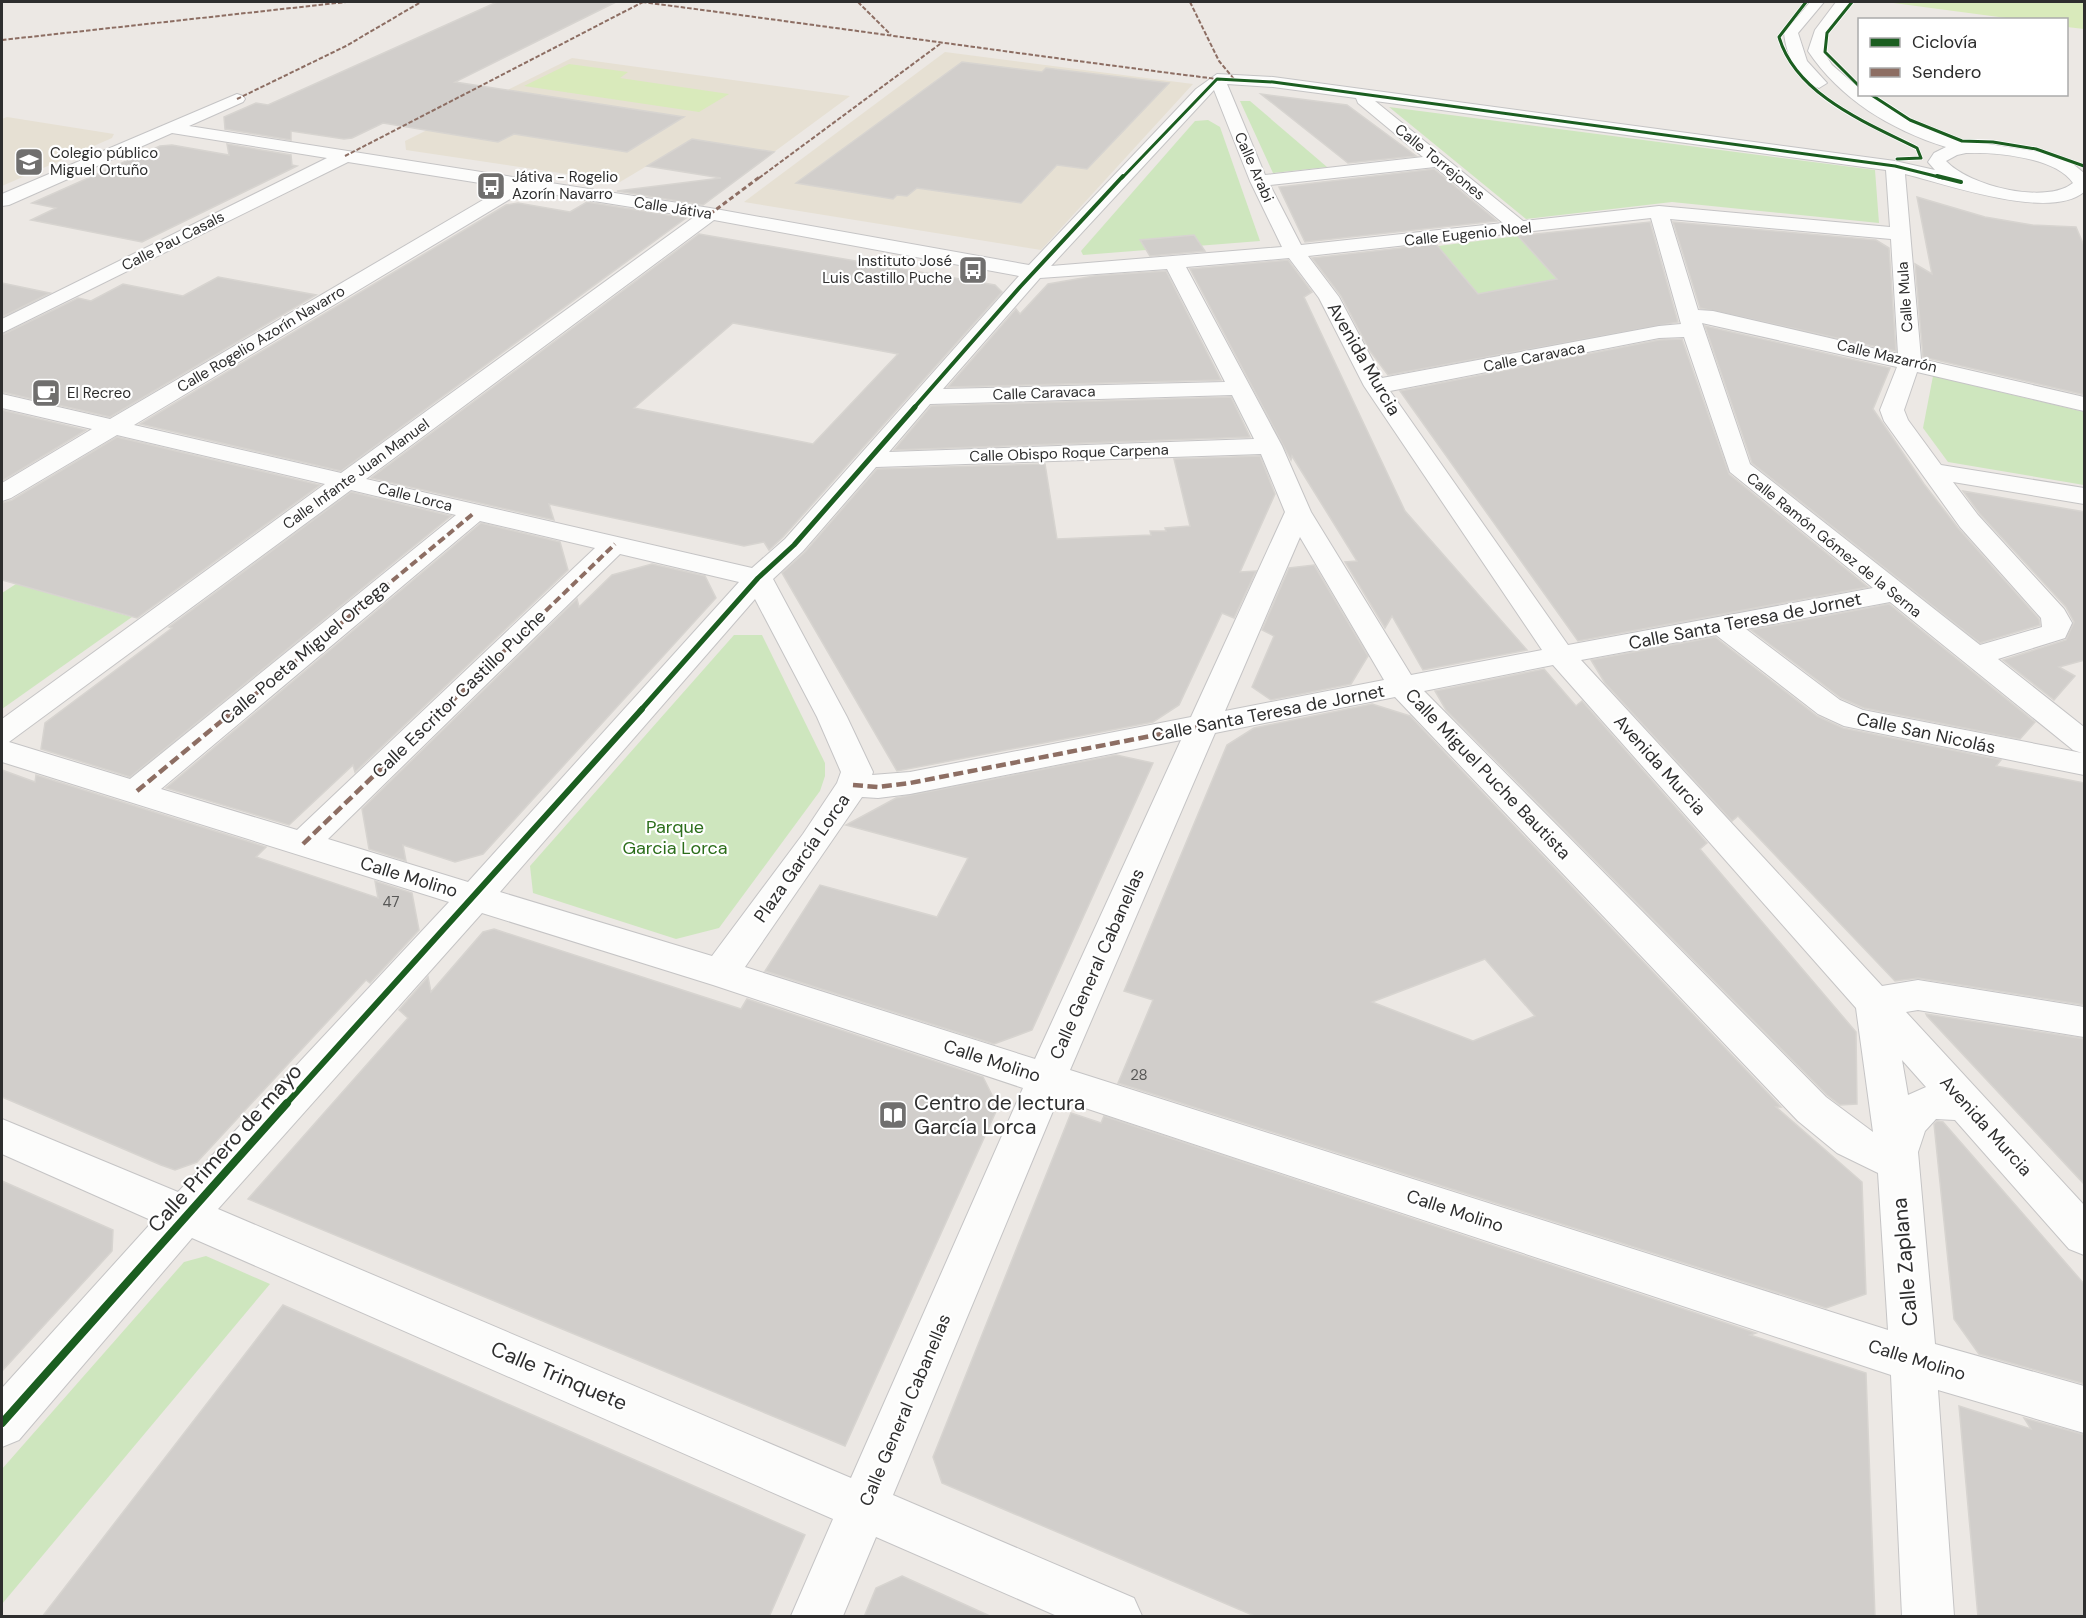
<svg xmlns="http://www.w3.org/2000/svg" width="2086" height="1618" font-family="'DM Sans',sans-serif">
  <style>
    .education { fill: #e6e0d3 }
    .green { fill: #cee6be }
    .pitch { fill: #d9eabb }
    .building { fill: #d1cecb; stroke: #d7d4d0; stroke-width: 1.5; fill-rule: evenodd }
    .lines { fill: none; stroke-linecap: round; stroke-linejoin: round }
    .minor-casing { stroke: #c5c4c5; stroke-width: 2 }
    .minor { fill: #fcfcfb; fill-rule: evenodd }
    .quiet-far3 { stroke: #8d6e63; stroke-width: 2; stroke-dasharray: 4.5 2; stroke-linecap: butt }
    .quiet-far2 { stroke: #8d6e63; stroke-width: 3; stroke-dasharray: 5 3; stroke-linecap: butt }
    .quiet-far1 { stroke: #8d6e63; stroke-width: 4; stroke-dasharray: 8 4; stroke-linecap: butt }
    .quiet { stroke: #8d6e63; stroke-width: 4.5; stroke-dasharray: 10 4.5; stroke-linecap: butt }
    .cycleway-far4-casing { stroke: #fff; stroke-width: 4.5 }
    .cycleway-far3-casing { stroke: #fff; stroke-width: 6 }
    .cycleway-far2-casing { stroke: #fff; stroke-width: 8 }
    .cycleway-far1-casing { stroke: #fff; stroke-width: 10 }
    .cycleway-casing { stroke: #fff; stroke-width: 12 }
    .cycleway-far4 { stroke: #1b5e20; stroke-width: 3 }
    .cycleway-far3 { stroke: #1b5e20; stroke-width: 4 }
    .cycleway-far2 { stroke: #1b5e20; stroke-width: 5 }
    .cycleway-far1 { stroke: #1b5e20; stroke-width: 6 }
    .cycleway { stroke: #1b5e20; stroke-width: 8 }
    .labels { text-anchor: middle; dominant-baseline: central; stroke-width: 4.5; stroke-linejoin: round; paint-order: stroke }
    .far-poi-label { font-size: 15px; fill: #2e2e2e; stroke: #fff; text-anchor: start }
    .far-street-label { font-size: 15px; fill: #2e2e2e; stroke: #fff }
    .number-label { font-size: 15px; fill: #585857 }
    .street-label { font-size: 18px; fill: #2e2e2e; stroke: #fff }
    .park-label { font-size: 18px; fill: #2c6e1b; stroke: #fff }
    .near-poi-label { font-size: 21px; fill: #2e2e2e; stroke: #fff; text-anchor: start }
    .near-street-label { font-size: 21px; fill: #2e2e2e; stroke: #fff }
  </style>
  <rect width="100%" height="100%" fill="#ece8e4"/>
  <g class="education">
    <polygon points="945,52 1193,84 1041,250 744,202"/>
    <polygon points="572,58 850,96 774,152 692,139 620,182 406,150 405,141"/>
    <polygon points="7,117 114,134 112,138 2,186 2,119"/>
  </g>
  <g class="green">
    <polygon points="1240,101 1250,101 1327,167 1273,173"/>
    <polygon points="1389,107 1875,170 1879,223 1672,202 1526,219"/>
    <polygon points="1208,120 1220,127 1260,241 1083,255 1081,251 1195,121"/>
    <polygon points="1518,236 1557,279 1478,294 1438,246"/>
    <polygon points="1933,376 2084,412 2084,485 1948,462 1923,428"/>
    <polygon points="16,584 132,617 2,709 2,593"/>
    <polygon points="734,635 762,635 825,763 825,776 820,791 719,928 676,939 533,893 530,866"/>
    <polygon points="206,1256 270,1284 2,1604 2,1469 184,1262"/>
  </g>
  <g class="pitch">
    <polygon points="1886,2 2084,2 2084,29 2067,27 2066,20 2014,19"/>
    <polygon points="569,64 628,72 620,78 729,94 699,112 524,86"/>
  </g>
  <g class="building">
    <polygon points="497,2 616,2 455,82 684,117 627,152 514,134 498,142 383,123 352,138 344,139 291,131 291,140 225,129 224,117 256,103 268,105"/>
    <polygon points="962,62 1042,72 1046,68 1169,83 1087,169 1057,165 1021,203 917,188 907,196 897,195 893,199 796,183"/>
    <polygon points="1261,94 1347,105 1416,156 1348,163"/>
    <polygon points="692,139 774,152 703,205 617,191 721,178 647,166"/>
    <polygon points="227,144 291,155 292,165 297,166 142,242 31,220 56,208 32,203 160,146 172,145 229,155"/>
    <polygon points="1434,169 1497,221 1305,242 1279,187"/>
    <polygon points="1917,197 1985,217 2032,225 2076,227 2085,248 2085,395 1923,357 1915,264 1932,274"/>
    <polygon points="587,202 686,218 341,471 140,424 506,205 518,203 570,212"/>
    <polygon points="1650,222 1678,322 1388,375 1370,351 1341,296 1312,258 1436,244 1478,294 1557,279 1518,236"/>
    <polygon points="1673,222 1876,240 1889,248 1896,351 1700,308"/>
    <path d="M699 234 995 285 1002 292 783 537 769 550 764 542 744 546 549 504 554 520 371 478ZM733 323 898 354 813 444 634 408Z"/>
    <polygon points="1194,235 1205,251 1150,256 1140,240"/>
    <polygon points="1288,260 1312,292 1304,297 1405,511 1527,650 1423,670 1392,616 1385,628 1345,562 1357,561 1292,456 1291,460 1190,269"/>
    <polygon points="1166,271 1221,380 948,387 1016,309 1020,314 1048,284 1094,276"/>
    <polygon points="218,277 316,295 110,417 2,392 2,335 78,298 91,301 123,284 183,296"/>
    <polygon points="2,283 50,293 2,317"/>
    <polygon points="1705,326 1890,368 1873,409 1924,484 1958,528 2039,619 2040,625 1980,643 1752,463"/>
    <polygon points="1682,339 1729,474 1868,587 1578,641 1400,391 1659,340"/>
    <polygon points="1231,397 1250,437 894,450 931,406"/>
    <polygon points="2,410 86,430 2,481"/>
    <polygon points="117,437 320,485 137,618 2,580 2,503 12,500"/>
    <polygon points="1260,456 1275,494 1240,572 1256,571 1234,618 1222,613 1179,705 1153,722 897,771 782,573 805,552 877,469 1045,464 1057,539 1151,535 1150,531 1166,531 1165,528 1190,526 1174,459"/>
    <polygon points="1963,491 2085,512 2085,660 2059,667 2075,676 2054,700 2003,660 2066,640 2074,622 2066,607 1980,514"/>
    <polygon points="351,492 451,516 130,777 41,749 45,723 172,628 169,627"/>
    <polygon points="481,523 560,542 568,570 355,772 353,765 289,825 166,788"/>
    <polygon points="652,564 705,576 716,598 483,854 455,862 403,845 406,861 369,849 362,809 577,599 579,607 612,575"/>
    <polygon points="1314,565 1368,656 1351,684 1271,700 1252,687 1274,636 1262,630 1289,568"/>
    <polygon points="1889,604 2035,722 2020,739 1864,708 1841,698 1751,630"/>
    <polygon points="1715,637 1817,716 1843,728 2001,760 1996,766 2085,783 2085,1005 1918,978 1895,981 1738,816 1732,821 1605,683 1591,660"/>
    <polygon points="1544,669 1576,706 1582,701 1707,843 1700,849 1856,1032 1857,1104 1840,1105 1827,1095 1446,710 1435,691"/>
    <path d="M1372 704 1410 716 1781 1107H1776L1862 1182 1866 1294 1826 1308 1118 1083 1153 1000 1124 991 1227 745 1254 728ZM1485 959 1535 1016 1473 1041 1372 1002Z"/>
    <polygon points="1116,755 1153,763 1032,1030 994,1044 765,971 820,885 937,917 968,858 846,825 896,798"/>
    <polygon points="2,770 35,782 36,775 266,847 256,857 378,898 375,881 412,893 419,930 370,983 366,980 197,1162 175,1170 161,1165 2,1097"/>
    <polygon points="494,929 741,1009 747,999 983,1077 998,1107 845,1446 248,1199 408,1018 399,1010 428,977 431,992 483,932"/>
    <polygon points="1926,1014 2085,1039 2085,1185 1927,1016"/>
    <polygon points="1071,1113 1101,1123 1104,1116 1756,1333 1750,1335 1866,1373 1875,1617 1257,1617 942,1483 933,1457"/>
    <polygon points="1937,1121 1943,1122 2085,1285 2085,1384 1979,1354 1954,1319 1934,1124"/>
    <polygon points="2,1181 113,1230 112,1251 2,1371"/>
    <polygon points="283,1305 805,1535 769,1617 42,1617"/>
    <polygon points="1959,1406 2031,1429 2024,1418 2085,1435 2085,1617 1978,1617"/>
    <polygon points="902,1576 992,1617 864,1617 876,1588"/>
  </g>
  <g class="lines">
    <g class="minor-casing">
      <g id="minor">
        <path d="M1810 2H1824L1798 33 1807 61 1827 83 1819 88C1797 82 1786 53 1784 33Z"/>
        <path d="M1836 2H1850L1829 30 1823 51 1832 65 1860 89V94H1866L1911 121 1955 139 2047 153 2073 164 2084 173V192C2049 221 1946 184 1905 174L1921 359 2084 397V411L1917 372 1904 410 1908 420 1941 465 2084 488V504L1953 482 1978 515 2064 609 2072 623 2065 638 1998 659 2084 727V775L1844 726 1818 714 1716 635 1581 660 1882 986 1918 980 2084 1007V1037L1918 1010 1906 1012 2084 1205V1255L2069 1249 1955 1120 1936 1119 1925 1131 1918 1152 1935 1344 2084 1386V1433L1938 1390 1954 1616H1902L1891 1375 1058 1099 893 1495 1134 1598 1142 1616H1057L876 1537 843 1616H791L833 1519 192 1238 19 1440 2 1447V1388L153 1221 2 1154V1119L178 1192 449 902 2 762V719L325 484 117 435 11 498 2 501V483L92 429 2 408V394L110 419 505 187 348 162 2 333V319L327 158 172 133 9 205 2 206V194L237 94 243 96 245 99 243 102 189 126 710 208 1029 265 1196 89 1217 74 1273 77 1895 161 1935 170 1928 162 1934 153 1946 147C1891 130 1840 99 1808 51L1815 30ZM1227 84 1273 87 1356 98 1358 103 1423 157 1265 175ZM1214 90 1250 181 1282 247 1051 266ZM1375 101 1886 170 1890 227 1659 206 1523 221ZM1966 153C1995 152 2056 157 2073 183 2046 205 1969 186 1946 161L1957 155ZM1435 167 1503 223 1301 245 1270 185ZM525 190 694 217 341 473 134 425ZM1651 218 1681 324 1659 326 1382 378 1339 297 1308 256ZM1670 219 1891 239 1898 354 1713 311 1698 310ZM714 220 1019 276 785 539 752 568 366 479ZM1289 258 1319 298 1364 386 1542 650 1411 675 1311 512 1282 446 1186 267ZM1167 269 1225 382 943 389 1040 278ZM1702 323 1897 367 1880 410 1884 421 1960 527 2041 618 2042 627 1980 645 1750 464ZM1684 337 1730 472 1873 588 1568 645 1390 391 1659 338ZM1232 395 1254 439 889 452 930 404ZM1261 454 1285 512 1191 717 910 772 872 775 873 772 847 717 773 579 803 551 876 467ZM351 490 456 515 130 779 9 742ZM480 521 595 548 297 830 161 789ZM1300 537 1384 680 1225 711ZM620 554 739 582 468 882 328 839ZM755 599 817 717 841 772 837 783 803 834 712 956 500 892ZM1890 602 2073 750 2082 753 1863 710 1840 700 1746 629ZM1553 665 1856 1008 1873 1132 1826 1097 1424 691ZM1395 697 1798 1121 1837 1153 1878 1173 1888 1330 1070 1070 1215 733ZM1181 740 1035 1059 745 967 862 797 878 798 910 794ZM482 913 713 985 1023 1088 851 1478 218 1209ZM1902 1060 1926 1087 1908 1095Z"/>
      </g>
    </g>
    <use href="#minor" class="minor"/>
    <g class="quiet-far3">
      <path d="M642 2C834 27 1025 55 1217 79"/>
      <polyline points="858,2 891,35"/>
      <polyline points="1190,2 1219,61 1234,79"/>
      <polyline points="2,40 346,2"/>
      <polyline points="237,99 346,46 421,2"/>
      <polyline points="345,156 643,2"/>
      <polyline points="759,178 940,44"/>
    </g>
    <polyline class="quiet-far2" points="710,214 761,176"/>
    <g class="quiet-far1">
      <polyline points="235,711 474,513"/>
      <polyline points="442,711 615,544"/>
    </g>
    <g class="quiet">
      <polyline points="853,785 878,787 910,783 1202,726"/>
      <polyline points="137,791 236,709"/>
      <polyline points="303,844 443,709"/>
    </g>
    <g class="cycleway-far4-casing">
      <g id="cycleway-far4">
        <path d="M1806 2 1779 37C1796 95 1867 123 1917 148L1921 158 1897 159"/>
        <polyline points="1852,2 1827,33 1825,52 1860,87"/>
        <polyline points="1870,94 1910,120 1962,141 1993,142 2036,149 2084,166"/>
        <polyline points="1122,178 1217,79 1273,82 1895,166 1943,178"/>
      </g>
    </g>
    <g class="cycleway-far3-casing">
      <g id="cycleway-far3">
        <polyline points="1937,176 1961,182"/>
        <polyline points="913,409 1020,287 1123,176"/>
      </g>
    </g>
    <g class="cycleway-far2-casing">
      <polyline id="cycleway-far2" points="640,711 758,578 794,545 915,407"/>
    </g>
    <g class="cycleway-far1-casing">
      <polyline id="cycleway-far1" points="286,1104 642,709"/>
    </g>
    <g class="cycleway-casing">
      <polyline id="cycleway" points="2,1423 287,1103"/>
    </g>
    <use href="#cycleway-far4" class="cycleway-far4"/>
    <use href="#cycleway-far3" class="cycleway-far3"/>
    <use href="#cycleway-far2" class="cycleway-far2"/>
    <use href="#cycleway-far1" class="cycleway-far1"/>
    <use href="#cycleway" class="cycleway"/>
  </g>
  <defs>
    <g id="school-square" transform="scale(1.5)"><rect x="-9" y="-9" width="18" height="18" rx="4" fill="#706f6e" stroke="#fff"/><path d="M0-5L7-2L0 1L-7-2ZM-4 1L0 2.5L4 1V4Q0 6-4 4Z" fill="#fff"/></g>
    <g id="bus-square" transform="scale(1.5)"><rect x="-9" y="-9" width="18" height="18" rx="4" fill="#706f6e" stroke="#fff"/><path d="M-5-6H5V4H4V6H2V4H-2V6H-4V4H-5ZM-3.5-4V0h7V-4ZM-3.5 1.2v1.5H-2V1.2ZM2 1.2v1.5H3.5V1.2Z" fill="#fff"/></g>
    <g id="cafe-square" transform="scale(1.5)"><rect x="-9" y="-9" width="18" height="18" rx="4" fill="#706f6e" stroke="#fff"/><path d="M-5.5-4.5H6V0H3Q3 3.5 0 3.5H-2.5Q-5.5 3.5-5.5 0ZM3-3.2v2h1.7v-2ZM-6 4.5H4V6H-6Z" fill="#fff"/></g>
    <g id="library-square" transform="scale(1.5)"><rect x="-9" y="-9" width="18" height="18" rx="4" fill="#706f6e" stroke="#fff"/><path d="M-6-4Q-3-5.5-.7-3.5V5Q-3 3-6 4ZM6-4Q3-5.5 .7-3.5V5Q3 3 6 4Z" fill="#fff"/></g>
  </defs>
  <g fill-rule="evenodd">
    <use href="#school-square" x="29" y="162"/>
    <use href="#bus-square" x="491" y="186"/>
    <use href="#bus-square" x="973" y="270"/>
    <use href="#cafe-square" x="46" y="393"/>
    <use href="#library-square" x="893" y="1115"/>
  </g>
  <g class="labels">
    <g class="far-poi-label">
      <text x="50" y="153">Colegio público<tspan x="50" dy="17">Miguel Ortuño</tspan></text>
      <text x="512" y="177">Játiva - Rogelio<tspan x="512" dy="17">Azorín Navarro</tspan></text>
      <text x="952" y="261" text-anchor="end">Instituto José<tspan x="952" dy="17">Luis Castillo Puche</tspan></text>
      <text x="67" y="393">El Recreo</text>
    </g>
    <g class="far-street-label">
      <text transform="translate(1440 162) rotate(39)">Calle Torrejones</text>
      <text transform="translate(1254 167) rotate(66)">Calle Arabi</text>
      <text transform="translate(673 208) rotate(9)">Calle Játiva</text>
      <text transform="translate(1468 234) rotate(-6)">Calle Eugenio Noel</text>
      <text transform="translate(173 241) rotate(-27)">Calle Pau Casals</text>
      <text transform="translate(1905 297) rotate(-94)">Calle Mula</text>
      <text transform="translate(261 339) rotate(-31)">Calle Rogelio Azorín Navarro</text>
      <text transform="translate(1887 356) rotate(13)">Calle Mazarrón</text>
      <text transform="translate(1534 357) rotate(-11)">Calle Caravaca</text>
      <text transform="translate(1044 393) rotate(-2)">Calle Caravaca</text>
      <text transform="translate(1069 453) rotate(-2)">Calle Obispo Roque Carpena</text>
      <text transform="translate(356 474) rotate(-36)">Calle Infante Juan Manuel</text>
      <text transform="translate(415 497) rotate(14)">Calle Lorca</text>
      <text transform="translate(1834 545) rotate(39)">Calle Ramón Gómez de la Serna</text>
    </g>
    <g class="number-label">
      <text x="391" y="902">47</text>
      <text x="1139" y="1075">28</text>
    </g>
    <g class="street-label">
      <text transform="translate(1364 359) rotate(60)">Avenida Murcia</text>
      <text transform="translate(1745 621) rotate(-11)">Calle Santa Teresa de Jornet</text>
      <text transform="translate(305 652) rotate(-40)">Calle Poeta Miguel Ortega</text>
      <text transform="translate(459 694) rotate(-44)">Calle Escritor Castillo Puche</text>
      <text transform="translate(1268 713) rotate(-11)">Calle Santa Teresa de Jornet</text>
      <text transform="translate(1926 733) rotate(12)">Calle San Nicolás</text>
      <text transform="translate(1660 765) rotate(48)">Avenida Murcia</text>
      <text transform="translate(1488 774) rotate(46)">Calle Miguel Puche Bautista</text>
      <text transform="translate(802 858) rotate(-55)">Plaza García Lorca</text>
      <text transform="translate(409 877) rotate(17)">Calle Molino</text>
      <text transform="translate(1097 964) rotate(-66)">Calle General Cabanellas</text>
      <text transform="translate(992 1061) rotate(18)">Calle Molino</text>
      <text transform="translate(1986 1126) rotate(48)">Avenida Murcia</text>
      <text transform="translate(1455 1211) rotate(18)">Calle Molino</text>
      <text transform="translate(1917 1360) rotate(17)">Calle Molino</text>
      <text transform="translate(905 1410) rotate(-67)">Calle General Cabanellas</text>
    </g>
    <g class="park-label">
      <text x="675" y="827">Parque<tspan x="675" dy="21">Garcia Lorca</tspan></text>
    </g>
    <g class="near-poi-label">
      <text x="914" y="1103">Centro de lectura<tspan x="914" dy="24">García Lorca</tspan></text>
    </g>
    <g class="near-street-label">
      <text transform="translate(225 1148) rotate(-48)">Calle Primero de mayo</text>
      <text transform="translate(1905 1262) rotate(-95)">Calle Zaplana</text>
      <text transform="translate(559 1376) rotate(23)">Calle Trinquete</text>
    </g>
  </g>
  <rect width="2086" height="1618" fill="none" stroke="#2e2e2e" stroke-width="6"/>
  <rect x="1858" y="18" width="210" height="78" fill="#ffffff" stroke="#ababab" stroke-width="1.5"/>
  <rect x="1870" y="38" width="30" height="9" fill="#1b5e20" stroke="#ababab" stroke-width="1.5"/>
  <text x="1912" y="48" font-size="18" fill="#2e2e2e">Ciclovía</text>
  <rect x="1870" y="68" width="30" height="9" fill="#8d6e63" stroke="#ababab" stroke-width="1.5"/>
  <text x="1912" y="78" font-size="18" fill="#2e2e2e">Sendero</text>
</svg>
